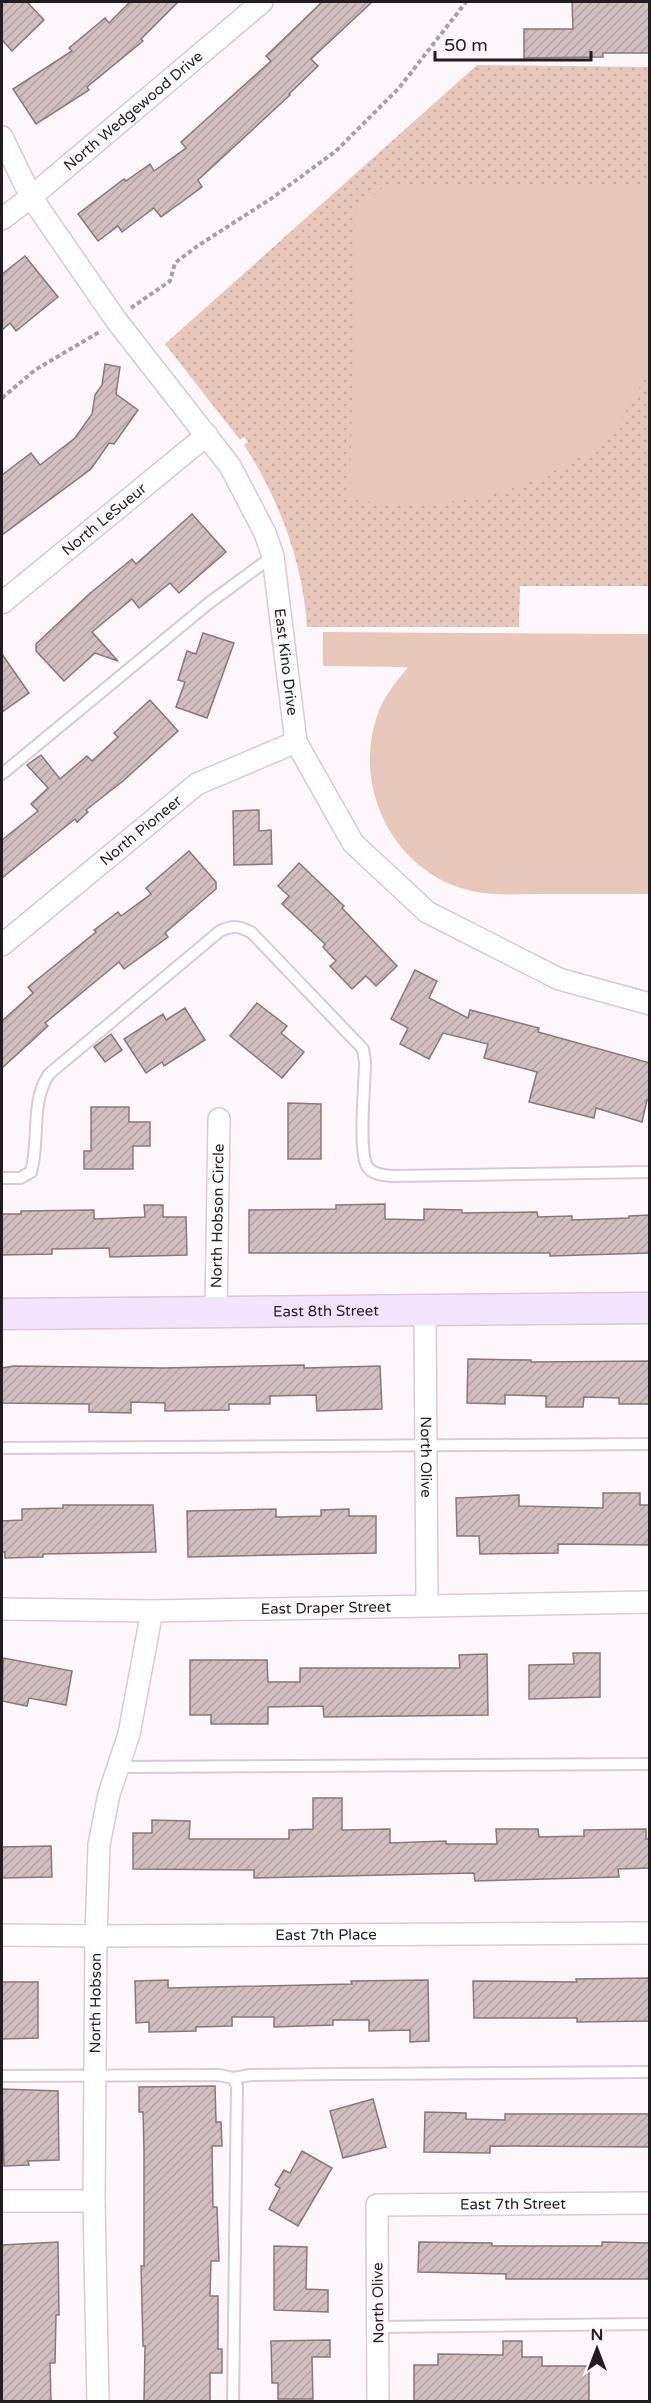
<svg xmlns="http://www.w3.org/2000/svg" width="651" height="2403" font-family="'Varela Round',sans-serif">
  <style>
    .grass { fill: url(#grass-dots) }
    .garden { fill: #e7c6bb }
    .building { fill: url(#building-hatch); stroke: #89787a; stroke-width: 1.5 }
    .lines { fill: none; stroke-linecap: round; stroke-linejoin: round }
    .lane-casing { stroke: #dacad4; stroke-width: 14 }
    .street-casing { stroke: #dacad4; stroke-width: 24 }
    .secondary-casing { stroke: #dacad4; stroke-width: 33 }
    .path { stroke: #a7a1a5; stroke-width: 4; stroke-dasharray: 4.5 3; stroke-linecap: butt }
    .lane { stroke: #fff; stroke-width: 10 }
    .street { stroke: #fff; stroke-width: 21 }
    .secondary { stroke: #f2e4fe; stroke-width: 30 }
    .labels { text-anchor: middle; dominant-baseline: central; stroke-width: 4.5; stroke-linejoin: round; paint-order: stroke }
    .street-label { font-size: 15px; fill: #231d21; stroke: #fdf7fb }
  </style>
  <defs>
    <pattern id="grass-dots" width="8" height="8" patternUnits="userSpaceOnUse" patternTransform="scale(1.5)"><rect width="8" height="8" fill="#e7c6bb"/><path d="M2 2h.1M6 6h.1" fill="none" stroke="#c6aaa0" stroke-width="1.8" stroke-linecap="round"/></pattern>
    <pattern id="building-hatch" width="6" height="6" patternUnits="userSpaceOnUse" patternTransform="scale(1.5)"><rect width="6" height="6" fill="#d0bdbf"/><path d="M-1 1l2-2M0 6l6-6M5 7l2-2" fill="none" stroke="#b2a2a4"/></pattern>
  </defs>
  <rect width="100%" height="100%" fill="#fdf7fb"/>
  <path class="grass" d="M477 65 649 67V586H520L519 627H307C303 562 279 499 244 445L248 442 244 437 240 440 165 344Z"/>
  <g class="garden">
    <path d="M649 185V366C639 390 625 417 607 436 596 450 577 459 562 467 495 503 425 510 350 499L356 212 384 186Z"/>
    <path d="M323 632 649 634V894C613 894 576 894 540 894 517 894 494 896 472 891 395 874 352 789 377 716 383 697 396 682 408 667L323 666Z"/>
  </g>
  <g class="building">
    <polygon points="2,2 27,2 44,20 12,51 2,40"/>
    <polygon points="130,2 178,2 141,39 143,41 87,87 89,90 36,124 13,89 72,51 69,48 105,18 109,23"/>
    <polygon points="322,2 372,2 311,59 318,66 289,94 290,95 198,180 202,187 161,217 154,208 122,232 118,226 98,241 78,214 124,179 126,181 150,164 154,171 186,148 181,142 271,61 266,56"/>
    <polygon points="572,2 650,2 650,53 603,53 603,57 524,58 524,29 573,29"/>
    <polygon points="25,256 58,297 16,331 10,323 2,330 2,274"/>
    <polygon points="105,364 120,367 116,394 138,410 114,444 109,443 91,469 2,535 2,475 31,453 40,465 75,438 92,414 95,395 102,385"/>
    <polygon points="192,514 226,552 179,593 170,583 139,608 132,599 92,632 118,661 95,653 64,681 36,651 36,644 88,595 132,559 136,564"/>
    <polygon points="203,633 234,643 207,718 176,707 185,682 178,680 187,651 196,654"/>
    <polygon points="2,654 29,693 2,712"/>
    <polygon points="150,700 178,731 123,781 86,810 88,812 77,822 75,819 2,878 2,840 38,811 31,804 48,788 27,765 41,755 60,779 87,756 92,761 118,737 114,733"/>
    <polygon points="259,810 259,831 271,830 272,864 234,865 233,811"/>
    <polygon points="189,851 216,882 216,889 165,933 168,937 124,969 119,962 45,1023 48,1026 2,1068 2,1021 33,993 28,987 96,932 94,930 118,912 121,916 151,894 146,888"/>
    <polygon points="299,863 344,906 342,908 397,966 376,986 366,976 352,989 330,966 336,961 323,947 325,944 282,904 289,896 278,886"/>
    <polygon points="415,970 437,981 429,998 468,1018 470,1010 539,1028 538,1032 650,1063 650,1100 647,1100 642,1122 596,1108 594,1118 529,1102 537,1072 484,1058 488,1044 443,1033 429,1059 400,1044 408,1028 391,1019"/>
    <polygon points="257,1003 287,1026 281,1033 304,1052 282,1078 230,1036"/>
    <polygon points="185,1008 205,1040 164,1066 162,1062 146,1073 124,1039 163,1014 166,1020"/>
    <polygon points="111,1034 122,1050 105,1062 94,1047"/>
    <polygon points="288,1103 321,1104 321,1159 288,1159"/>
    <polygon points="91,1107 129,1107 129,1122 150,1122 150,1146 133,1146 133,1169 84,1169 84,1151 91,1151"/>
    <polygon points="385,1204 385,1219 424,1220 424,1209 462,1210 462,1213 537,1212 538,1217 572,1216 572,1220 629,1218 629,1216 650,1215 650,1253 550,1256 550,1253 249,1253 249,1210 336,1209 336,1205"/>
    <polygon points="144,1205 163,1205 163,1217 186,1217 187,1255 110,1257 109,1248 52,1249 52,1254 2,1255 2,1214 21,1214 21,1211 94,1210 94,1219 145,1217"/>
    <polygon points="468,1359 531,1360 531,1362 650,1361 650,1404 619,1404 619,1398 584,1397 583,1407 546,1407 546,1396 505,1395 505,1404 467,1403"/>
    <polygon points="304,1365 304,1368 380,1366 382,1409 317,1411 316,1395 270,1396 270,1404 229,1404 229,1410 165,1411 165,1403 131,1402 131,1413 89,1412 89,1404 2,1403 2,1368 14,1366 164,1368"/>
    <polygon points="603,1493 640,1493 640,1505 650,1505 650,1545 558,1544 558,1553 480,1554 479,1536 457,1536 456,1498 519,1495 519,1506 603,1508"/>
    <polygon points="63,1505 153,1505 156,1552 43,1554 43,1557 5,1558 5,1552 2,1552 2,1521 22,1520 22,1509 63,1508"/>
    <polygon points="276,1509 276,1517 321,1516 321,1510 349,1509 349,1516 376,1516 376,1553 188,1557 187,1511"/>
    <polygon points="573,1653 600,1653 600,1697 529,1699 529,1665 574,1664"/>
    <polygon points="487,1654 488,1715 324,1717 323,1706 268,1707 268,1724 211,1724 211,1715 190,1715 190,1660 267,1660 268,1682 300,1682 300,1668 460,1668 459,1655"/>
    <polygon points="3,1658 72,1671 66,1705 29,1698 27,1706 2,1701"/>
    <polygon points="313,1798 342,1798 342,1830 390,1829 390,1843 446,1841 446,1844 497,1844 496,1829 538,1829 539,1837 584,1836 584,1830 646,1829 646,1839 650,1839 650,1868 618,1869 619,1877 475,1881 474,1873 254,1878 254,1870 133,1869 133,1833 152,1833 152,1820 190,1821 189,1839 289,1839 289,1830 313,1829"/>
    <polygon points="51,1846 52,1877 2,1878 2,1847"/>
    <polygon points="650,1978 650,2021 577,2022 577,2018 474,2018 473,1981 577,1982 576,1979"/>
    <polygon points="168,1980 168,1988 352,1984 351,1981 428,1980 429,2041 410,2042 410,2030 369,2031 369,2020 333,2020 333,2025 274,2027 274,2017 232,2017 232,2026 196,2027 196,2031 149,2032 149,2022 136,2023 135,1981"/>
    <polygon points="2,1982 38,1982 38,2038 2,2039"/>
    <polygon points="215,2086 216,2122 221,2122 222,2146 212,2146 213,2207 217,2207 219,2261 211,2261 210,2296 218,2296 218,2349 222,2349 222,2373 210,2373 210,2402 144,2402 145,2346 143,2346 141,2266 144,2266 144,2151 143,2112 139,2112 139,2087"/>
    <polygon points="2,2089 58,2091 59,2160 28,2161 29,2165 4,2166"/>
    <polygon points="373,2099 386,2147 343,2158 330,2111"/>
    <polygon points="425,2112 466,2113 466,2119 505,2120 505,2114 650,2114 650,2147 490,2146 490,2153 424,2152"/>
    <polygon points="302,2151 332,2168 298,2226 269,2209 280,2188 275,2185 284,2170 290,2173"/>
    <polygon points="58,2242 59,2315 56,2315 55,2363 50,2363 51,2401 2,2401 2,2245"/>
    <polygon points="419,2242 492,2243 492,2246 602,2246 602,2242 650,2243 650,2279 506,2279 506,2274 418,2272"/>
    <polygon points="274,2246 307,2247 306,2289 328,2290 328,2312 274,2310"/>
    <polygon points="330,2340 330,2357 312,2357 313,2399 278,2399 278,2383 272,2383 271,2341"/>
    <polygon points="503,2341 522,2341 522,2357 542,2357 542,2366 589,2366 589,2402 414,2402 414,2365 438,2365 438,2354 503,2355"/>
  </g>
  <g class="lines">
    <g class="lane-casing">
      <g id="lane">
        <polyline points="2,774 209,603 273,556"/>
        <path d="M2 1178H20L31 1172C40 1141 30 1102 49 1074L220 931C233 925 238 926 251 932L363 1049 365 1062C365 1084 358 1150 367 1166 372 1175 384 1175 393 1176L650 1172"/>
        <polyline points="2,1448 650,1444"/>
        <polyline points="118,1767 650,1764"/>
        <polyline points="2,2076 219,2075 233,2078 237,2086 233,2402"/>
        <polyline points="233,2078 251,2075 339,2074 650,2072"/>
        <polyline points="379,2327 650,2324"/>
      </g>
    </g>
    <g class="street-casing">
      <g id="street">
        <path id="s1" d="M2 137 31 197 116 320 230 466 265 533 273 556 296 742 353 843 427 912 559 979 650 1004"/>
        <path id="s2" d="M2 219 31 197 262 2"/>
        <path id="s3" d="M2 603 207 435"/>
        <path id="s4" d="M2 945 197 784 296 742"/>
        <path id="s5" d="M425 1310 427 1605"/>
        <path id="s6" d="M216 1312 219 1119"/>
        <path id="s7" d="M2 1609 152 1611 650 1602"/>
        <path id="s8" d="M2 1935 96 1936 650 1933"/>
        <polyline points="2,2201 94,2201"/>
        <path id="s9" d="M98 2402 94 2201 96 1936 99 1845 109 1794 129 1734 152 1611"/>
        <path id="s10" d="M378 2402 377 2205 650 2203"/>
      </g>
    </g>
    <g class="secondary-casing">
      <g id="secondary">
        <path id="s11" d="M2 1314 650 1308"/>
      </g>
    </g>
    <g class="path">
      <polyline points="131,308 170,281 175,263 196,247 272,198 336,151 399,88 466,2"/>
      <polyline points="2,398 35,370 101,331"/>
    </g>
    <use href="#lane" class="lane"/>
    <use href="#street" class="street"/>
    <use href="#secondary" class="secondary"/>
  </g>
  <g class="labels">
    <g class="street-label">
      <text stroke="none"><textPath href="#s2" startOffset="170">North Wedgewood Drive</textPath></text>
      <text stroke="none"><textPath href="#s3" startOffset="132">North LeSueur</textPath></text>
      <text stroke="none"><textPath href="#s1" startOffset="608">East Kino Drive</textPath></text>
      <text stroke="none"><textPath href="#s4" startOffset="180">North Pioneer</textPath></text>
      <text stroke="none"><textPath href="#s6" startOffset="96">North Hobson Circle</textPath></text>
      <text stroke="none"><textPath href="#s11" startOffset="324">East 8th Street</textPath></text>
      <text stroke="none"><textPath href="#s5" startOffset="147">North Olive</textPath></text>
      <text stroke="none"><textPath href="#s7" startOffset="324">East Draper Street</textPath></text>
      <text stroke="none"><textPath href="#s8" startOffset="324">East 7th Place</textPath></text>
      <text stroke="none"><textPath href="#s9" startOffset="399">North Hobson</textPath></text>
      <text stroke="none"><textPath href="#s10" startOffset="333">East 7th Street</textPath></text>
      <text transform="translate(378 2303) rotate(-91)">North Olive</text>
    </g>
  </g>
  <rect width="651" height="2403" fill="none" stroke="#231d21" stroke-width="6"/>
  <g transform="translate(597 2349)" stroke="#fdf7fb" stroke-width="4.5" paint-order="stroke">
  <path d="M0-4.5L10 22L0 15L-10 22Z" fill="#231d21"/>
  <text y="-9" font-size="16" font-weight="bold" text-anchor="middle" fill="#231d21">N</text>
  </g>
  <path d="M435 51v9h156v-9" fill="none" stroke="#231d21" stroke-width="3"/>
  <text x="444" y="51" font-size="18" fill="#231d21" stroke="#fdf7fb" stroke-width="4.5" paint-order="stroke">50 m</text>
</svg>
